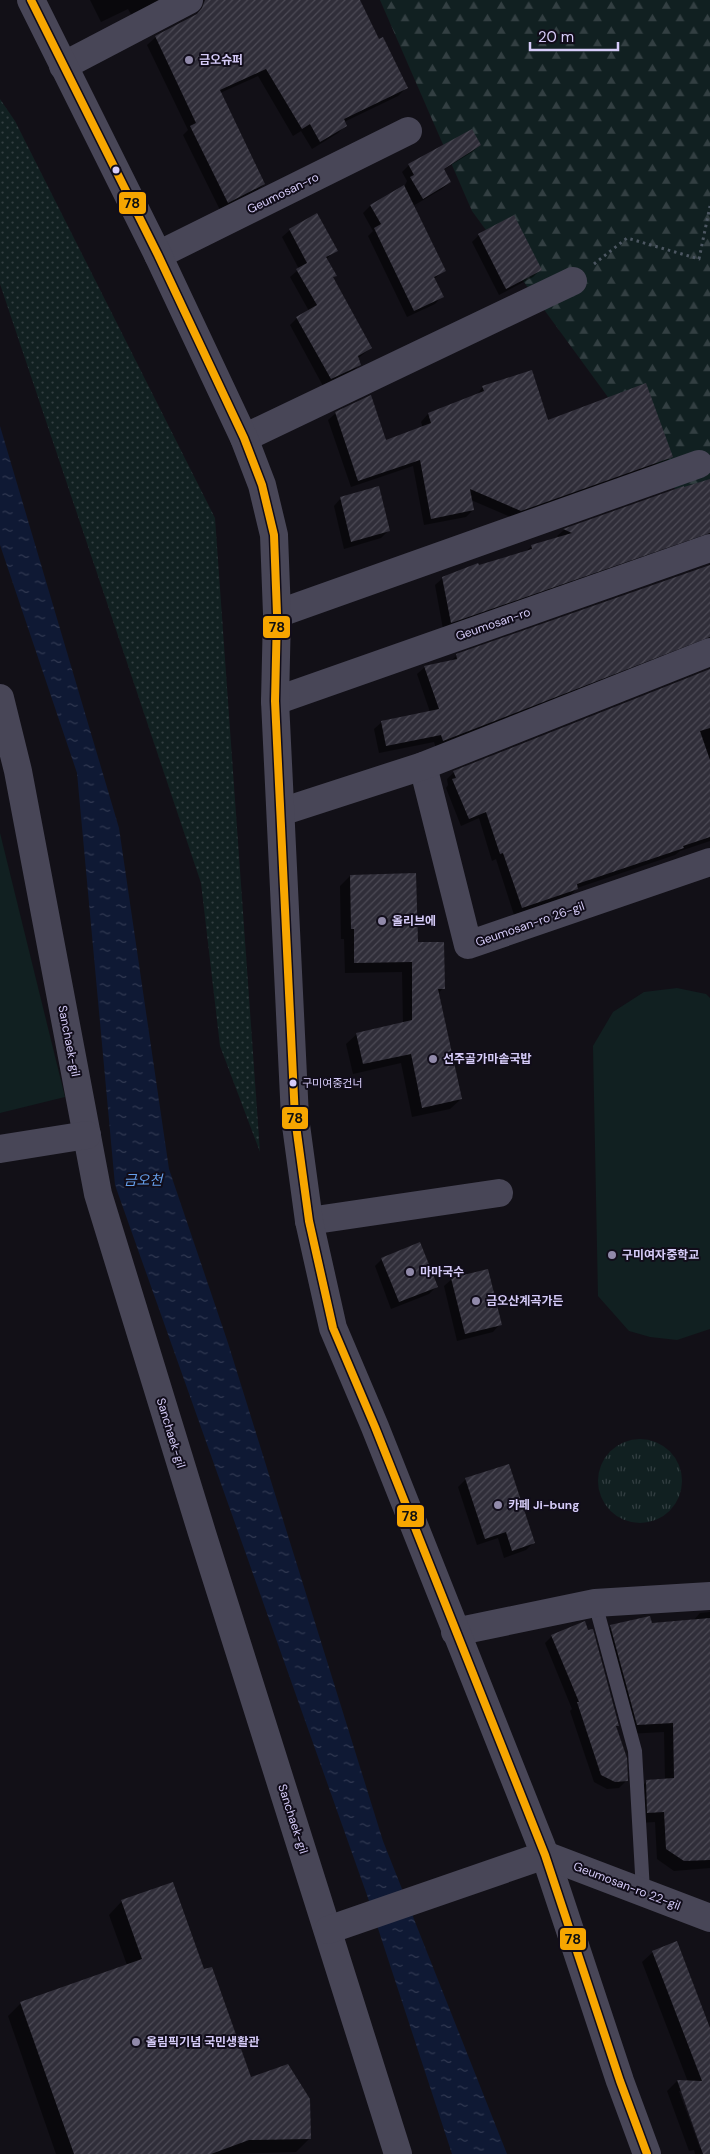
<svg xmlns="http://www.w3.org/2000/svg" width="710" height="2154" font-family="'DM Sans','Noto Sans KR',sans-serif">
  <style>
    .grass { fill: url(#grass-tufts) }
    .forest { fill: url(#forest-firs) }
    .park { fill: url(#park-dots) }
    .pitch { fill: #112021 }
    .water { fill: url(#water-ripples) }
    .shadow { fill: #0007; fill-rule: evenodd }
    .building { fill: url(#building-hatch) }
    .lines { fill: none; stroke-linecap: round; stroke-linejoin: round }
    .path { stroke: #4d5762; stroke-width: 3; stroke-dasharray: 2.5 4; stroke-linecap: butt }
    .service { stroke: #484657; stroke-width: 14 }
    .minor { stroke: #484657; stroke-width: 28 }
    .tertiary { stroke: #484657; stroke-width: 28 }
    .bus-1-casing { stroke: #110d1a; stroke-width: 11 }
    .bus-1 { stroke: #f7a600; stroke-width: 8 }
    .poi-dot { fill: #918aaa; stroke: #110d1a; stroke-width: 2 }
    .bus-dot { fill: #d6ccf9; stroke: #110d1a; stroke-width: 2 }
    .labels { text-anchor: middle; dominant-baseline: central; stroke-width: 4; stroke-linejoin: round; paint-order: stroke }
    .bus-label { font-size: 11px; fill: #d6ccf9; stroke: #110d1a; text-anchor: start }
    .poi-label { font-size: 12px; font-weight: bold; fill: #d6ccf9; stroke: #110d1a; text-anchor: start }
    .street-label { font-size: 12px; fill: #d6ccf9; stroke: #110d1a }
    .water-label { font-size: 14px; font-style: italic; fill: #66a0ed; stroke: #110d1a }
    .line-badge { stroke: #110d1a; stroke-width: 2 }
    .pale-badge-label { font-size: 14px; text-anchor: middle; font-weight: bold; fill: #111 }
  </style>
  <defs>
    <pattern id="grass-tufts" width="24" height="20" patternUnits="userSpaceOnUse" patternTransform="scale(1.25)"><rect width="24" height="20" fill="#112021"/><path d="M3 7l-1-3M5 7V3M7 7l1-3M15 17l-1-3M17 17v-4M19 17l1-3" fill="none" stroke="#333f42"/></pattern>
    <pattern id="forest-firs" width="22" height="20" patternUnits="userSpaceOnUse" patternTransform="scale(1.25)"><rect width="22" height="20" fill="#112021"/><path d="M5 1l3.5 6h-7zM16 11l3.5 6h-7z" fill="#333f42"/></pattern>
    <pattern id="park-dots" width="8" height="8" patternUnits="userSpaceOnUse" patternTransform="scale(1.25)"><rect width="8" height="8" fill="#112021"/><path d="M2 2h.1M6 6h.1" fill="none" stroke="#333f42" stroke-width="1.8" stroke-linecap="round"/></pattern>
    <pattern id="water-ripples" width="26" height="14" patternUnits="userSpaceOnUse" patternTransform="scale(1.25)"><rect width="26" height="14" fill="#0f1934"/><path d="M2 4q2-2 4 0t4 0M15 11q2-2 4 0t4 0" fill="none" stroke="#313952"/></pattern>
    <pattern id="building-hatch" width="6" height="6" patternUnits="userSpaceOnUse" patternTransform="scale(1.25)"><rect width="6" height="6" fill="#302e39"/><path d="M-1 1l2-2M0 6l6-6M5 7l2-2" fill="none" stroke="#4d4b56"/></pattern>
  </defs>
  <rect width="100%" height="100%" fill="#121017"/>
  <circle class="grass" cx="640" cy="1481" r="42"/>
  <polygon class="forest" points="380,0 710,0 710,529 697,519 472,211"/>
  <polygon class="park" points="0,99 15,121 215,518 260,1152 220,1046 201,883 0,284"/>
  <g class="pitch">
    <polygon points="0,833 65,1097 0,1113"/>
    <polygon points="677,988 706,994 710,998 710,1329 677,1340 650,1337 629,1331 598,1296 593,1046 613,1012 644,992"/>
  </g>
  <polygon class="water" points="0,426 119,828 169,1169 228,1343 383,1841 507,2154 452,2154 368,1898 115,1185 77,773 0,545"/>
  <g class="shadow">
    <polygon points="90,0 159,0 132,16 128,9 101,22"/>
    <polygon points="223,0 358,0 378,41 406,88 398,96 344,122 346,125 338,133 312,149 301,131 293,136 258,76 220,93 264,184 256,192 220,210 183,135 188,130 147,45 156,37"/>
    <polygon points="480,145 472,152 443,170 450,182 442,189 413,206 444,270 434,279 442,296 435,304 407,317 368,236 373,231 363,213 370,206 404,187 407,181 402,172 409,165"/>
    <polygon points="290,230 336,250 326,259 335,275 332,278 371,348 357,359 359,365 352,372 323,386 290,325 297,318 309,311 290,277 299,269 282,237"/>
    <polygon points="479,235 540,270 533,277 499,295 472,242"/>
    <polygon points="483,387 547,421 672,456 664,464 513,518 471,500 473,510 466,517 424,525 413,466 351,487 328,420 336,413 386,442 423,428 421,422 428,414 476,396"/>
    <polygon points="710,480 710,542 443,629 435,585 443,578 525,552 532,546 560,538 557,536 564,530 683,488"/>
    <polygon points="341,498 388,531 381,538 344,549 334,506"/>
    <polygon points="710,566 710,646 436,748 434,742 379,753 374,729 382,722 430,712 417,674 425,667 450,662 457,655"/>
    <polygon points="710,670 710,841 680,851 675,855 577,888 570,896 514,915 496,859 492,861 479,818 461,826 446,788 448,785 447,779 454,772"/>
    <polygon points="350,876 416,943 443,988 438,994 461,1099 450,1109 412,1117 401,1063 353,1074 346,1044 357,1034 403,1024 402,972 345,973 344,939 341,939 340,886"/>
    <polygon points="382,1259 437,1286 429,1294 391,1309 375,1266"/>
    <polygon points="452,1279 500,1324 493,1332 457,1341 444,1286"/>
    <polygon points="508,1465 533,1543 526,1550 504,1558 498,1538 477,1545 458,1487 465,1480"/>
    <polygon points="710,1612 710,1868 674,1871 657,1859 655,1822 638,1823 637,1791 647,1781 665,1780 664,1732 627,1734 601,1636 611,1627 693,1621 700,1613"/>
    <polygon points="552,1636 618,1726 616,1728 627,1780 619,1788 607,1789 594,1782 570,1711 572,1709 545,1643"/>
    <polygon points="122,1901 203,1971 250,2079 309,2139 296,2152 232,2154 56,2154 8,2016 21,2003 127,1965 109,1915"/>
    <path d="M653 1952 710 2031V2154H695L694 2150 689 2151 667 2091 677 2081 688 2082 642 1962ZM679 2091H682L702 2147 700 2148Z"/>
  </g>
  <g class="building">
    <polygon points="205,0 360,0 379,39 383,37 408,88 344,119 347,126 320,142 310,124 302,129 266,69 220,90 265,184 228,203 190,126 196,123 155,36 197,14 202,8"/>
    <polygon points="472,129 481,145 444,169 451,182 423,199 410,177 414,175 408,164"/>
    <polygon points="404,185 446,271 434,277 444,297 414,311 374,228 381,224 370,205"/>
    <polygon points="317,213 338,251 326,257 337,276 333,277 372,348 358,356 361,365 331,379 296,317 317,305 296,269 307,263 289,229"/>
    <polygon points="514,215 542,270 506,289 478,234"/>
    <polygon points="532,370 548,420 646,383 673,457 521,511 470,489 474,510 431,519 420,460 358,481 335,412 371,395 386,440 431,423 428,413 484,391 482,386"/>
    <polygon points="710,479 710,533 451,623 442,577 478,563 479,565 532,549 531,545 572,533 563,529 684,486 684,487"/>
    <polygon points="379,486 390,531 351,542 340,497"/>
    <polygon points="710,565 710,637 443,741 441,735 386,746 381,721 439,709 424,666 457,659 456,654"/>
    <polygon points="710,669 710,728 700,731 710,760 710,837 683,846 684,848 577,884 578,889 522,908 503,853 500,854 486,812 469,819 452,779 456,778 453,771"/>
    <polygon points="416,873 418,942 444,942 445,989 438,989 462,1099 422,1108 411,1054 363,1064 356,1033 412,1020 412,962 354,963 354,929 351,929 350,875"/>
    <polygon points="420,1242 438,1287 399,1302 381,1258"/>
    <polygon points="488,1269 502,1325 465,1334 451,1278"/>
    <polygon points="509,1464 535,1543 512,1551 506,1532 485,1539 465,1478"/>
    <polygon points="650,1616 652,1623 710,1618 710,1860 684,1861 666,1849 664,1812 647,1813 646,1780 674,1778 673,1723 637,1725 610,1625"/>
    <polygon points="585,1621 588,1630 593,1629 619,1726 616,1726 627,1758 628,1781 615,1782 601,1775 577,1702 579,1702 551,1635"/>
    <polygon points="173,1882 204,1969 212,1967 251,2077 288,2064 310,2099 311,2139 249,2140 211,2154 74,2154 20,2002 142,1959 121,1900"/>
    <polygon points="677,1941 710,2028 710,2154 703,2154 677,2080 702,2081 652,1951"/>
  </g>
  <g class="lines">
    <polyline class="path" points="594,264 627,238 699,259 710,206"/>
    <polyline class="service" points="595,1603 635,1751 643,1891"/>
    <g class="minor">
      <polyline points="63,66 189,0"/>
      <polyline points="158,255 408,131"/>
      <polyline points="244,438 573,281"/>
      <polyline points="277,614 699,464"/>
      <polyline points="0,698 18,771 98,1194 202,1533 398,2154"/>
      <polyline points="275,701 710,548"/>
      <polyline points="423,766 468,945 710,862"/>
      <polyline points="281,812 423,766 710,652"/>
      <polyline points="0,1149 87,1135"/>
      <polyline points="309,1221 499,1193"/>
      <polyline points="455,1632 595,1603 710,1596"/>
    </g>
    <g class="tertiary">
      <polyline points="31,0 158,255 244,438 262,485 274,535 277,614 275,701 295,1118 309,1221 333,1328 375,1427 545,1855 620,2081 647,2154"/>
      <polyline points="328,1930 545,1855 710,1918"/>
    </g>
    <g class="bus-1-casing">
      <polyline id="bus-1" points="31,0 158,255 244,438 262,485 274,535 277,614 275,701 295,1118 309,1221 333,1328 375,1427 545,1855 620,2081 647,2154"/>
    </g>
    <use href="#bus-1" class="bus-1"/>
  </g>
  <g class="poi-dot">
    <circle cx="189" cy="60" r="5"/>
    <circle cx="382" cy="921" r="5"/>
    <circle cx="433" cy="1059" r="5"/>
    <circle cx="612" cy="1255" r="5"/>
    <circle cx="410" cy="1272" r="5"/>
    <circle cx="476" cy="1301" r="5"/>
    <circle cx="498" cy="1505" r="5"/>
    <circle cx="136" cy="2042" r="5"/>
  </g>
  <g class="bus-dot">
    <circle cx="116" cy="170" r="4.5"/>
    <circle cx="293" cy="1083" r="4.5"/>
  </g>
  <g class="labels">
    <g class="bus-label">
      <text x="302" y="1083">구미여중건너</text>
    </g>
    <g class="poi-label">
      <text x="199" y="60">금오슈퍼</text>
      <text x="392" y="921">올리브에</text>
      <text x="443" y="1059">선주골가마솥국밥</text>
      <text x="622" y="1255">구미여자중학교</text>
      <text x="420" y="1272">마마국수</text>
      <text x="486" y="1301">금오산계곡가든</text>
      <text x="508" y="1505">카페 Ji-bung</text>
      <text x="146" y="2042">올림픽기념 국민생활관</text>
    </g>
    <g class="street-label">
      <text transform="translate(283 193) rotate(-26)">Geumosan-ro</text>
      <text transform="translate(493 624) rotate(-19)">Geumosan-ro</text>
      <text transform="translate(530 924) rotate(-19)">Geumosan-ro 26-gil</text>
      <text transform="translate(69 1041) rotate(79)">Sanchaek-gil</text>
      <text transform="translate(171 1433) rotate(73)">Sanchaek-gil</text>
      <text transform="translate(293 1819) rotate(72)">Sanchaek-gil</text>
      <text transform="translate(627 1886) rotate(21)">Geumosan-ro 22-gil</text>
    </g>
    <g class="water-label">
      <text x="143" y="1180">금오천</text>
    </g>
  </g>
  <g class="line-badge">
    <rect x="118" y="191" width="29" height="24" rx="5" fill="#f7a600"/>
    <rect x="262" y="615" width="29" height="24" rx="5" fill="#f7a600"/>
    <rect x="281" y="1106" width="28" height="24" rx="5" fill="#f7a600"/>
    <rect x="396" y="1504" width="29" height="24" rx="5" fill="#f7a600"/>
    <rect x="559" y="1927" width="28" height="24" rx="5" fill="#f7a600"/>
  </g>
  <g class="pale-badge-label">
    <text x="132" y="208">78</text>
    <text x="277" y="632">78</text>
    <text x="295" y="1123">78</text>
    <text x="410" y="1521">78</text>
    <text x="573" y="1944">78</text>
  </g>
  <path d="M530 42v8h88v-8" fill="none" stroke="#d6ccf9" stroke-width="2.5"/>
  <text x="538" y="42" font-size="15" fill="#d6ccf9" stroke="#110d1a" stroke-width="4" paint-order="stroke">20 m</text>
</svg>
